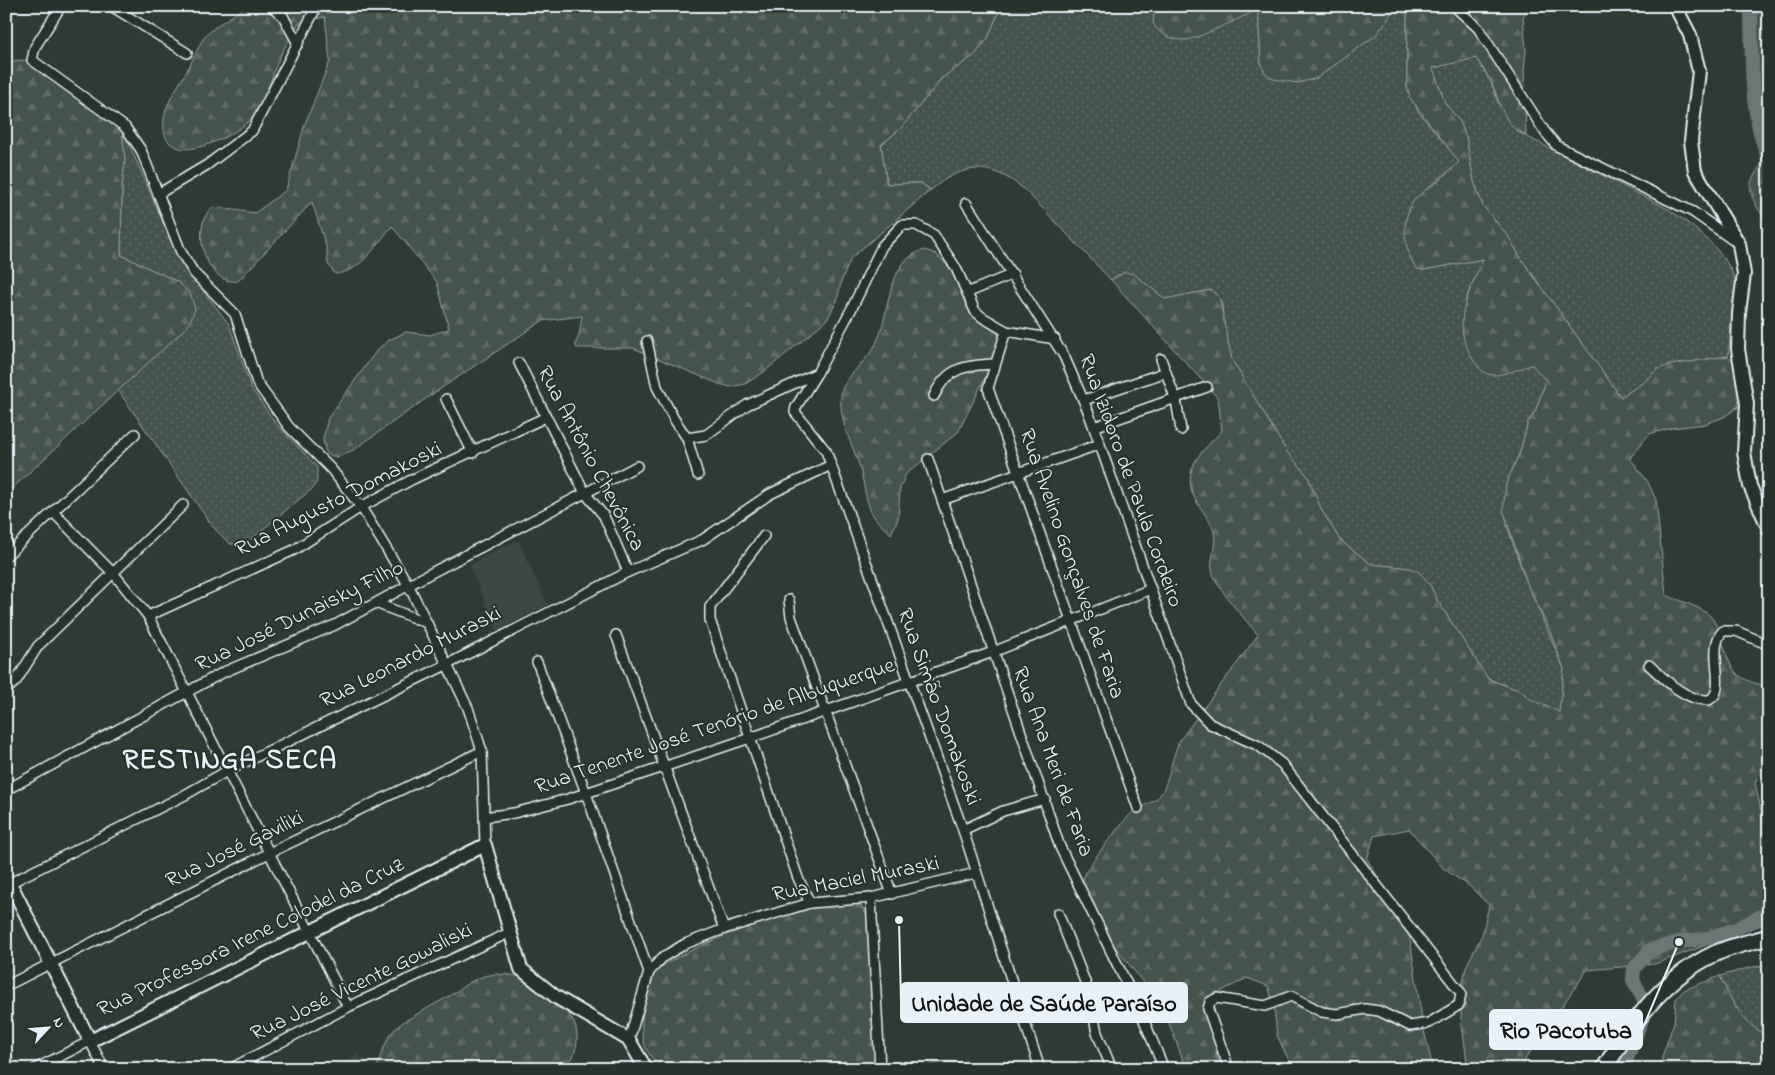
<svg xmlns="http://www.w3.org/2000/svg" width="1775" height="1075" font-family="'Indie Flower',sans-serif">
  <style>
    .built { fill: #3b4843 }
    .grass { fill: url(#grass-dots); stroke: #96a2a3 }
    .forest { fill: url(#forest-firs); stroke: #96a2a3 }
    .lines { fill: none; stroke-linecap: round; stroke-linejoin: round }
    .river { stroke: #6b7775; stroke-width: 14 }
    .street-casing { stroke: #e8f1f8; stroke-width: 12 }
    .secondary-casing { stroke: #e8f1f8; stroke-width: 16 }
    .primary-casing { stroke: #e8f1f8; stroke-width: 19 }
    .street { stroke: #26332d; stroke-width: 9 }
    .secondary { stroke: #26332d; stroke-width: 12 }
    .primary { stroke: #26332d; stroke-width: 15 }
    .labels { text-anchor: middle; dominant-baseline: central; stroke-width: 4; stroke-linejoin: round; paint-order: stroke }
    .street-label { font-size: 22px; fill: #e8f1f8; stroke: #26332d }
    .district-label { font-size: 28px; font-weight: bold; letter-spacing: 1px; fill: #e8f1f8; stroke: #26332d }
    .leader { fill: none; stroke: #e8f1f8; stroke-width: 2 }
    .callout-dot { fill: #e8f1f8; stroke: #26332d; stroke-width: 2 }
    .callout { fill: #e8f1f8; stroke: #e8f1f8; stroke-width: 2 }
    .callout-label { font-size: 24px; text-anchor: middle; font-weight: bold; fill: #111 }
  </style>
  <defs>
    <pattern id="grass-dots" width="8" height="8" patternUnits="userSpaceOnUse" patternTransform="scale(1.25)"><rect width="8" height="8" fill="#45524e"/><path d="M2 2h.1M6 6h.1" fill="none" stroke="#606b68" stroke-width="1.8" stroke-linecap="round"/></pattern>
    <pattern id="forest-firs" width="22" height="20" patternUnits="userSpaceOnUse" patternTransform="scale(1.25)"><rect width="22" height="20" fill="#45524e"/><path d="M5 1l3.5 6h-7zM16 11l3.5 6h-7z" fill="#606b68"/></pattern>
  </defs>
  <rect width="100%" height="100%" fill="#2e3b35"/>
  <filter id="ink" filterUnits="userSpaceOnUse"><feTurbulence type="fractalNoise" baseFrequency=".02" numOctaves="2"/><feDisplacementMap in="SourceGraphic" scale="10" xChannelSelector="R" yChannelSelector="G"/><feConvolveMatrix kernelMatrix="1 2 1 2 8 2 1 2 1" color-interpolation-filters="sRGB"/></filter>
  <g filter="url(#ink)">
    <g class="built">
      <polygon points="518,540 548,605 497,631 469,565"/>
      <polygon points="358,1054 366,1066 366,1069 332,1069"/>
    </g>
    <g class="grass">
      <path d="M1001 6H1158L1153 16 1187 40 1258 10 1261 65 1317 78 1376 35 1394 6 1407 8V87L1418 111 1460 162C1443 177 1403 201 1406 226 1407 238 1419 259 1424 270L1483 259 1465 301 1533 365 1546 381 1535 412 1528 422 1520 452 1506 484 1507 525 1523 573 1564 669 1559 713 1530 699 1521 691 1488 679 1437 600 1430 585 1410 568 1371 564 1340 540 1322 511 1307 475 1287 452 1232 360 1223 321 1222 304 1219 297 1211 290 1165 299 1134 274 1117 275 1111 280 1025 190C991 162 964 162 931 190L920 183 887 184 881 145 901 128 943 77 975 55 988 38Z"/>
      <path d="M1476 58 1491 82 1498 103 1518 132 1668 209C1694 227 1727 251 1736 283L1728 356 1671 365 1659 369 1644 382 1621 397 1522 260 1508 236 1483 206 1474 182 1466 137 1460 122 1445 103 1432 68Z"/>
      <polygon points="122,128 180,261 229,324 251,388 274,421 317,467 317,481 313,488 251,539 241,545 230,544 213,527 118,390 174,339 178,282 121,255 122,186 125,161"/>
      <path d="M1769 966V1036C1743 1026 1731 1000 1720 976L1752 967Z"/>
    </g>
    <g class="forest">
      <path d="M246 6H1001L988 38 975 55 943 77 901 128 881 145 887 184 920 183 931 190 851 258 841 282 837 301 827 319 809 335 764 372 745 384 731 387 719 384 633 348H577L575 344 579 336 582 316 542 321 434 393 355 449 338 457 329 455 325 450 323 439 328 418 377 350 389 340 406 332 430 335 449 329 437 282 392 226C376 245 361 272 335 274L328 264 327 250 312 202 238 281C205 286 189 225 213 207L255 213 286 190 305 124 330 61 325 17 299 23C291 36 283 49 277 63 270 81 265 103 252 118 234 138 158 175 164 119 166 100 182 82 190 65 195 56 198 46 204 38 215 24 233 17 246 6Z"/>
      <path d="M1158 6H1394L1387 21 1376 35 1317 78 1298 83 1273 79 1266 74 1261 65 1258 10C1243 16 1196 40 1185 40 1176 40 1166 37 1159 31 1150 23 1153 15 1158 6Z"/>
      <path d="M1405 6H1529L1523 17 1526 51 1524 70 1526 135C1502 126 1501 102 1491 82 1487 73 1481 66 1476 58L1433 68 1445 103 1460 122 1466 137 1474 182 1483 206 1508 236 1522 260 1621 397 1644 382 1658 369 1670 365 1728 356 1735 364 1744 403 1724 417 1705 424 1672 428 1649 434 1630 458 1648 482 1656 500 1666 595C1679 601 1701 606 1711 617 1724 633 1723 659 1737 674 1744 681 1759 684 1769 687V751L1755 783 1769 846V922L1655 964 1587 970 1526 1058 1521 1069H1468L1461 1018 1462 987 1466 967 1482 935 1489 905 1468 885 1444 869 1409 829 1374 836 1367 859 1403 918 1410 939 1423 1026 1433 1069H1293L1277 1035 1274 1006 1268 986 1247 978 1208 998 1219 1069H1186C1179 1050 1173 1030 1163 1012 1150 990 1132 968 1116 948 1099 926 1071 903 1086 872 1090 863 1126 817 1133 812 1142 805 1155 803 1161 794 1169 782 1172 755 1180 740L1258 635C1247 621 1214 586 1212 570 1210 558 1217 545 1214 532 1211 520 1201 510 1195 499 1180 469 1203 450 1222 431L1218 398 1111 280 1125 272 1134 274 1165 299 1211 290 1219 297 1232 360 1287 452 1307 475 1322 511 1340 540 1371 564 1410 568 1419 572 1430 585 1437 600 1488 679 1521 691 1530 699 1559 712 1564 669 1549 629 1528 586 1503 510 1506 484 1520 452 1528 422 1535 412 1546 381 1532 365C1521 368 1507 374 1495 375 1485 376 1479 368 1474 361 1449 323 1469 295 1483 259L1424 270 1417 269C1403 250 1400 219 1415 199 1421 192 1429 188 1436 183 1444 176 1452 169 1459 162L1410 98 1407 87V8Z"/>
      <path d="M1758 6H1769V225C1761 213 1746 195 1752 180 1757 169 1764 164 1767 151L1749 60 1750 38Z"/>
      <polygon points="27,60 122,128 125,162 122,186 121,255 178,282 190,293 195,309 189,324 174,339 6,494 6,68 12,61"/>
      <path d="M925 250 936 254 961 279 980 312 998 333 1000 342 992 364 958 432 906 474 900 488 898 519 891 534C883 527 876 521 871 512 865 498 864 482 860 468 852 442 839 423 841 395 842 380 865 362 873 349 892 320 883 259 925 250Z"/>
      <path d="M848 900 861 905 867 916 883 1053 887 1069H665C646 1056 641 1043 642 1021 643 1006 644 990 651 976 659 960 763 919 784 913 805 907 827 904 848 900Z"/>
      <path d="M496 974C504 975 512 974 520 977 539 983 568 1005 575 1025 579 1036 577 1049 572 1059L533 1069H507L486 1063 464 1069H376L383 1049 391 1033 403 1022 451 995 470 982 484 976Z"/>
      <path d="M1720 976C1731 1000 1743 1026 1769 1036V1069H1662V1057L1674 1022 1676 999 1684 990Z"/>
      <polygon points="940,1062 960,1062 979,1069 916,1069"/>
    </g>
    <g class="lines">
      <g class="river">
        <path d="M1751 6C1752 57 1749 112 1769 160"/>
        <polyline points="1623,1069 1647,1006 1633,980 1634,969 1650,950 1679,942 1709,938 1738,928 1769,912"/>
      </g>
      <g class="street-casing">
        <g id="street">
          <polyline points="61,6 35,47 32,60 125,127 141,150 181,252 194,273 235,314 257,383 289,427 331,469 361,507 409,586 468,708 482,751 485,845"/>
          <polyline points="111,6 187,53"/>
          <polyline points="271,6 283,16 298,44"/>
          <polyline points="1454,6 1478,28 1545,132 1557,146 1693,212 1733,240"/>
          <polyline points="158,194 207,165 252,131 317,6"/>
          <polyline points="966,203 1064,356 1088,411 1191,704 1210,724 1259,746 1282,764 1461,993 1459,1005 1429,1023 1410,1026 1379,1011 1365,1009 1337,1014 1322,1012 1291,996 1265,1006 1217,998 1210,1002 1208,1009 1229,1069"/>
          <polyline points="969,292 1013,274"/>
          <polyline points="1006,331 988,388 1138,808"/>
          <polyline points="647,341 657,387 674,419 687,438 698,475"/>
          <polyline points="1161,359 1176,400 1181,430"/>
          <polyline points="519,363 585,493 604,516 628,572"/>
          <polyline points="817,373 796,407 795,412 826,451 963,830 1040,1069"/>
          <path d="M934 396C947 367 966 365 995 364"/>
          <polyline points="446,399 473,453"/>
          <polyline points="1084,400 1166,372"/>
          <polyline points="1094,427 1207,387"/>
          <polyline points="687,438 706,435 747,405 817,373 852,308 882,246 902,225 916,225 934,235 956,268 975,311 982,317 1006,331 1055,339"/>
          <polyline points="928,459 1060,847 1141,1013 1164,1069"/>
          <polyline points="942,500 1100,444"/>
          <polyline points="54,513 114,574 148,616 348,1007"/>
          <polyline points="764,536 710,607 710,620 798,878 810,903"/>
          <polyline points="6,556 135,434"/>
          <polyline points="789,600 791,617 892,894"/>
          <polyline points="378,604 427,623"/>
          <polyline points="148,616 294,550 361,507 413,479 546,417"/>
          <polyline points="616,635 724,929"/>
          <polyline points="537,662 586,793 649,972"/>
          <path d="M1649 665C1664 679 1687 702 1709 700 1729 690 1705 649 1723 631H1736L1769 645"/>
          <polyline points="6,690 16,681 38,646 183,505"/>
          <polyline points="6,790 224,672 335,625 433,572 637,466"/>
          <polyline points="484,817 514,813 568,799 750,738 993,652 1151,589"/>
          <polyline points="963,830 1003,811 1045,799"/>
          <polyline points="6,877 10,883 183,796 227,771 446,665 628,572 702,540 770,494 831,465"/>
          <polyline points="871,898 880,1069"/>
          <polyline points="1058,913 1089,992 1097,1033 1112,1069"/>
          <polyline points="6,986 269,853 482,751"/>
          <polyline points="629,1040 649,972 663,957 685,944 724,929 810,903 871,898 976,873"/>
          <polyline points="35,1069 90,1041 104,1069"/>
          <polyline points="230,1069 348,1007 511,932"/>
        </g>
      </g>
      <g class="secondary-casing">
        <g id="secondary">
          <polyline points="1675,6 1690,35 1699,71 1691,141 1695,171 1739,244 1744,274 1739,313 1738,349 1747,404 1744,452 1750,486 1769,529"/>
          <polyline points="6,885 10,883 90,1041 485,845 521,969 556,997 629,1040 646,1069"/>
        </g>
      </g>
      <g class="primary-casing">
        <path id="primary" d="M1604 1069C1632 1023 1663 978 1714 954 1730 946 1751 942 1769 937"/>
      </g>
      <use href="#street" class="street"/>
      <use href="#secondary" class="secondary"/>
      <use href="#primary" class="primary"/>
    </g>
  </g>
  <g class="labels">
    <g class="street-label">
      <text transform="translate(590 459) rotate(62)">Rua Antônio Chevônica</text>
      <text transform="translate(1130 481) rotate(70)">Rua Izidoro de Paula Cordeiro</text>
      <text transform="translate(339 500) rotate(-27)">Rua Augusto Domakoski</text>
      <text transform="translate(1071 564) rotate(71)">Rua Avelino Gonçalves de Faria</text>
      <text transform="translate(300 617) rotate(-26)">Rua José Dunaisky Filho</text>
      <text transform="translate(411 658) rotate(-27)">Rua Leonardo Muraski</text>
      <text transform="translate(938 707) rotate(70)">Rua Simão Domakoski</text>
      <text transform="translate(715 727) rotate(-19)">Rua Tenente José Tenório de Albuquerque</text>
      <text transform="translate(1052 762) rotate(70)">Rua Ana Meri de Faria</text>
      <text transform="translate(235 850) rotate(-26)">Rua José Gaviliki</text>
      <text transform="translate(856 880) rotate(-11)">Rua Maciel Muraski</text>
      <text transform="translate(251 938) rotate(-26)">Rua Professora Irene Colodel da Cruz</text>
      <text transform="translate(362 983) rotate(-26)">Rua José Vicente Gowaliski</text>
    </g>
    <g class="district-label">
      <text x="230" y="761">RESTINGA SECA</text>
    </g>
  </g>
  <path class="leader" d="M899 920L901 1002M1679 942L1642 1030"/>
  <g class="callout-dot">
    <circle cx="899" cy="920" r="5"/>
    <circle cx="1679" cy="942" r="5"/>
  </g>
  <g class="callout">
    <rect x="901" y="983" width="286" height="39" rx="5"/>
    <rect x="1490" y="1010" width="152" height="39" rx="5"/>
  </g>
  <g class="callout-label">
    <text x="1044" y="1011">Unidade de Saúde Paraíso</text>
    <text x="1566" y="1038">Rio Pacotuba</text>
  </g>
  <rect width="1775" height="1075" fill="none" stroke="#26332d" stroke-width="25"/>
  <rect x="12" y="12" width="1750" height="1050" fill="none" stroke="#e8f1f8" stroke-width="2" filter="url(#ink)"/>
  <g transform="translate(48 1028) rotate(64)" stroke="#26332d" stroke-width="4" paint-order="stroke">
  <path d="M0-4L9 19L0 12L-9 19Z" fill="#e8f1f8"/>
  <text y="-8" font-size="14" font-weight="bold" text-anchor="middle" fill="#e8f1f8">N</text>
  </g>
</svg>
